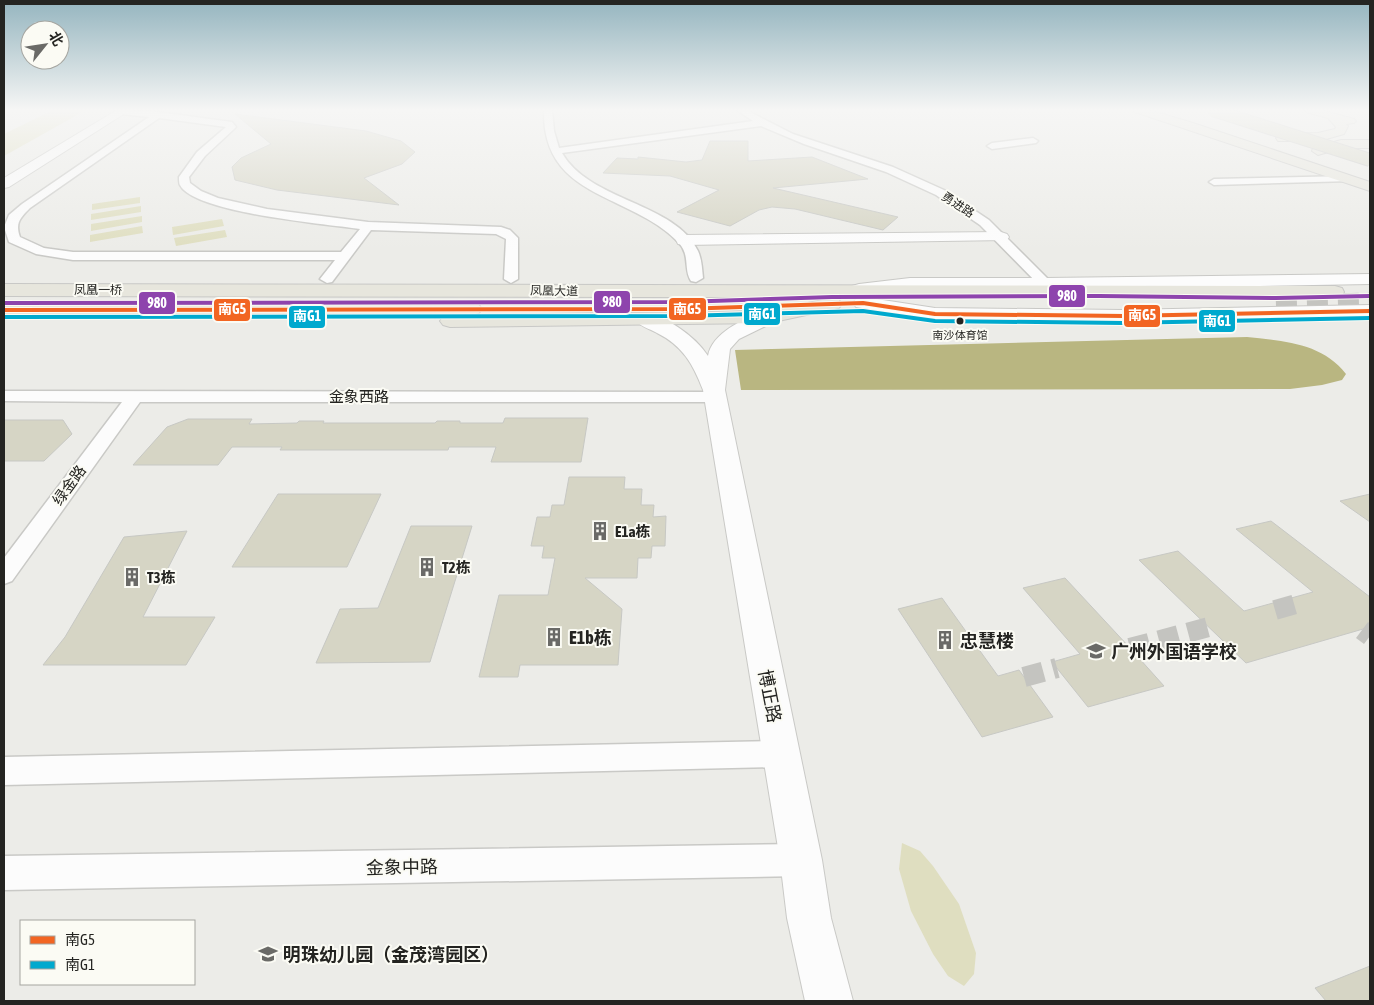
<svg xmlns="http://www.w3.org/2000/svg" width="1374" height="1005" font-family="'Asap Condensed','Noto Sans SC',sans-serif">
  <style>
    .green { fill: #dfdec0 }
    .water { fill: #b9b681 }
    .building { fill: #d6d5c5; stroke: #c7c8c4 }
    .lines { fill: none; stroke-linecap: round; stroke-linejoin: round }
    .pedestrian-tunnel { stroke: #c4c4c0; stroke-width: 20; stroke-dasharray: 20 10; stroke-linecap: butt }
    .primary-tunnel { stroke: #c4c4c0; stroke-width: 21; stroke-dasharray: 21 10; stroke-linecap: butt }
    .minor-casing { stroke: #c9c9c6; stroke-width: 3 }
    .tertiary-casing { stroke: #c9c9c6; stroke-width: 2 }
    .secondary-casing { stroke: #c9c9c6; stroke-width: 2 }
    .primary-casing { stroke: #c8c8c6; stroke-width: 2 }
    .minor { fill: #fcfcfc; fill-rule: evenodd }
    .tertiary { fill: #fcfcfc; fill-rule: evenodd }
    .secondary { fill: #fcfcfc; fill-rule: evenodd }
    .primary { fill: #e7e6dd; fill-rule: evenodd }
    .motorway-bridge-casing { stroke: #c8c8c6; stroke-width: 14; stroke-linecap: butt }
    .motorway-bridge { stroke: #d8d8c9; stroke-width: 12 }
    .bus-1-casing { stroke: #fbfbf4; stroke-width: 6 }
    .bus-2-casing { stroke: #fbfbf4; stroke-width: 6 }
    .bus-3-casing { stroke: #fbfbf4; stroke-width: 6 }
    .bus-1 { stroke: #f26522; stroke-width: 4 }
    .bus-2 { stroke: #00a9ce; stroke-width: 4 }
    .bus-3 { stroke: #8e44ad; stroke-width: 4 }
    .bus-dot { fill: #242421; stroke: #fbfbf4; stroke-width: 2 }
    .labels { text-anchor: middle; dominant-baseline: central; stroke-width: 4; stroke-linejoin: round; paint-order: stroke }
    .far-bus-label { font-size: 11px; fill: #242421; stroke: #fbfbf4 }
    .far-street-label { font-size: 12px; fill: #242421; stroke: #fbfbf4 }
    .street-label { font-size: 15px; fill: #242421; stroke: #fbfbf4 }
    .poi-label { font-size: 15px; font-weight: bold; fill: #242421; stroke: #fbfbf4; text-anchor: start }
    .near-poi-label { font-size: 18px; font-weight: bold; fill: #242421; stroke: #fbfbf4; text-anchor: start }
    .near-street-label { font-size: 18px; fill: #242421; stroke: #fbfbf4 }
    .line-badge { stroke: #fbfbf4; stroke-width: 2 }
    .badge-label { font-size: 14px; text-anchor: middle; font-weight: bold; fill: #fff }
  </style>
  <rect width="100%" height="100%" fill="#ecece8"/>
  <g class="green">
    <polygon points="53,110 86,110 4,156 4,134"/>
    <polygon points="140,197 140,203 92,210 92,204"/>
    <polygon points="141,206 141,212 91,220 91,214"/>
    <polygon points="142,216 142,222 91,231 91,224"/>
    <polygon points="222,219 224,226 173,235 172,227"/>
    <polygon points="142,226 143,233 90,242 90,235"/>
    <polygon points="225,230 227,237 176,246 174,238"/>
    <polygon points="902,843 920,851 933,866 959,904 976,953 974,974 964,986 948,976 933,954 911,911 899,869"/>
  </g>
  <path class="water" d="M1247 337C1284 341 1322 343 1346 374L1342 380 1322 385 1290 389 741 390 735 350Z"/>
  <g class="building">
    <polygon points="235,114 366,131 401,141 415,152 402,164 364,178 399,205 277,190 235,180 232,167 241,158 271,144"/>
    <polygon points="710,141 748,141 748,161 812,157 868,179 773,188 898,217 883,230 795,209 772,207 759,210 730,226 677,212 719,190 670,176 603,173 617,158 638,159 638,157 686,162 702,160"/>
    <polygon points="505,418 588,418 581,462 491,462 496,447 449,447 448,450 280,450 282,447 232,447 218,465 133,465 167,427 188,419 252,419 249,424 297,423 299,421 324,421 323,423 435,423 437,421 460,421 460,423 503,423"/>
    <polygon points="4,420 63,420 72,434 44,461 4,461"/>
    <polygon points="569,477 625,477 624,489 642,489 641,505 654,505 653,517 666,516 665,546 652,546 651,558 638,558 637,578 585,578 622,609 618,665 520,665 518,677 479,677 499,595 548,595 555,558 542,558 544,546 531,546 537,517 550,517 552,505 564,505"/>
    <polygon points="278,494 381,494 347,567 232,567"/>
    <polygon points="1370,494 1370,522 1340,501"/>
    <polygon points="1271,521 1370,597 1370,627 1246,663 1139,560 1178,551 1244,611 1313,592 1236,529"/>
    <polygon points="411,526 472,526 430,662 316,663 340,609 378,608"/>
    <polygon points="187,531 143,617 215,617 186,665 43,665 65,637 124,537"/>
    <polygon points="1065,578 1130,648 1164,686 1088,707 1052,662 1080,654 1023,588"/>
    <polygon points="942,598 998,676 1019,670 1053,717 982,737 898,609"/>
    <polygon points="1370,966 1370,1001 1326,1001 1315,988"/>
  </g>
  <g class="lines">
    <g class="pedestrian-tunnel">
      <polyline points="1275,610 1303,602"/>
      <polyline points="1362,630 1370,636"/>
      <polyline points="1130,648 1209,627"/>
      <polyline points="1024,677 1057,668"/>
    </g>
    <polyline class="primary-tunnel" points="1276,306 1370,303"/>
    <g class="minor-casing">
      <g id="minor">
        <path d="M118 110 158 112 232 122 236 127 234 129 205 156 189 177 190 183 201 191 218 198 267 209 368 222 501 227 510 230 518 238V279L511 283 504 279 506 239 496 234 371 230 332 282 327 283 320 279 335 260H73L36 254 9 242 4 227 9 215 22 204 149 117 121 114 118 113ZM159 118 226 127 197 152 179 177C179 178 179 184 180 185 194 213 327 224 360 229L341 252H73L44 248 20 237C15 223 20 218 30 208Z"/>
        <path d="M544 110H552L554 131 559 148 753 121 737 110H746L793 134 893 167 944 190 989 220 1053 284 1051 287H1041L980 225 936 195 886 172 804 144 761 126 562 153C589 201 676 203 698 251 702 260 702 269 703 278L696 282 691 281C683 269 691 255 678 242 630 192 542 200 544 110Z"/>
        <polygon points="1033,138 1038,141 1036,143 992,149 987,146 992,143"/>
        <polygon points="1347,176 1351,177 1352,179 1351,181 1214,185 1209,182 1214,179"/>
        <polygon points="4,391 715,392 721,393 724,397 721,401 715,402 140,402 12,581 4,584 4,558 122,402 4,401"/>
        <polygon points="780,741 790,745 795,754 790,763 780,767 4,785 4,757"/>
        <polygon points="801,844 813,848 817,860 813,872 801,876 4,890 4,856"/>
      </g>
    </g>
    <g class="tertiary-casing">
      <g id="tertiary">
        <polygon points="117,110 130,110 9,187 4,188 4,178"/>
        <polygon points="1001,232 1007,234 1009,237 1007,240 684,245 678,244 676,240 678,236 684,235"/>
        <path d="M769 311 776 313 779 317 776 321 739 339 730 349 725 390 822 860 831 918 853 1001H805L787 918 780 860 703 390C693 364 683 346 657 333 650 329 639 326 634 319L637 315C660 309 696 337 708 356 712 332 748 316 769 311Z"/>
      </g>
    </g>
    <g class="secondary-casing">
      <g id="secondary">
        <polygon points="1370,274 1370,284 1046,290 910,288 859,296 852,294 850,290 852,286 859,284 910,278 1046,278"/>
        <polygon points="863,297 935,308 1123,310 1370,305 1370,317 1123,322 935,320 856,307 853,303 856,299"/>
      </g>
    </g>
    <g class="primary-casing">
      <g id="primary">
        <polygon points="1133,110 1149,110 1193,123 1370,182 1370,191 1135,112"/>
        <polygon points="1305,110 1321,110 1354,119 1356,121 1354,123 1346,124 1348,126 1344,134 1319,141 1278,141 1276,138 1282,134 1318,133 1335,129 1336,127 1328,118 1306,112"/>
        <polygon points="1341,140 1370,140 1370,148 1342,148 1318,155 1312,151 1313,148"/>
        <polygon points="4,284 1335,286 1342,288 1344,292 1342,296 1335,298 4,296"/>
        <polygon points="832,298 839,300 842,304 839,308 769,323 450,327 443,325 440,321 443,317 465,315 4,316 4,304 472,303 479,305 482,309 479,313 472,315 769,311"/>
      </g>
    </g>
    <use href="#minor" class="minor"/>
    <use href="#tertiary" class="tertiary"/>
    <use href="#secondary" class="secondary"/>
    <use href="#primary" class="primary"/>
    <g class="motorway-bridge-casing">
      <polyline id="motorway-bridge" points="1213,110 1370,160"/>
    </g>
    <use href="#motorway-bridge" class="motorway-bridge"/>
    <g class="bus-1-casing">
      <polyline id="bus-1" points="4,310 681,309 863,303 935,314 1123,316 1370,311"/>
    </g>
    <g class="bus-2-casing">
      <polyline id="bus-2" points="4,317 681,316 863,311 935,321 1123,323 1370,318"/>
    </g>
    <g class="bus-3-casing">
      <polyline id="bus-3" points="4,303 681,302 832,297 1099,296 1276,298 1370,296"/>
    </g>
    <use href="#bus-1" class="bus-1"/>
    <use href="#bus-2" class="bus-2"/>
    <use href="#bus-3" class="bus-3"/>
  </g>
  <linearGradient id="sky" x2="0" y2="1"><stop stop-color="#95b5bf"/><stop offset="0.44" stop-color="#f6f6f5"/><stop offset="1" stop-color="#f6f6f5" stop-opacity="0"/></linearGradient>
  <rect width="1374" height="250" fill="url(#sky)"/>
  <defs>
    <g id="building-bare" transform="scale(1.5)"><path d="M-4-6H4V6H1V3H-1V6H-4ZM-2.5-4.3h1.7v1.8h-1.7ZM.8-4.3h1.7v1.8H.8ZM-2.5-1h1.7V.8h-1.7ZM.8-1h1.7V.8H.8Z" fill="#6a6a67" stroke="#fbfbf4" stroke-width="2.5" paint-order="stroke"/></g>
    <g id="school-bare" transform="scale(1.5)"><path d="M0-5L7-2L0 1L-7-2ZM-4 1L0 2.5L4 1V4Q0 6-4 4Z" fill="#6a6a67" stroke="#fbfbf4" stroke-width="2.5" paint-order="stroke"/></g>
  </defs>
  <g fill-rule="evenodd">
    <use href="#building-bare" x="600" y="531"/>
    <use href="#building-bare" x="427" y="567"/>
    <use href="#building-bare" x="132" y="577"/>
    <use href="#building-bare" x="554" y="637"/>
    <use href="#building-bare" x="945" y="640"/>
    <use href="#school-bare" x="1096" y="651"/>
    <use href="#school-bare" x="268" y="954"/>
  </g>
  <circle class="bus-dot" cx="960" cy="321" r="4.5"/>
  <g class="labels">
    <g class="far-bus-label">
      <text x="960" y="335">南沙体育馆</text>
    </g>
    <g class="far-street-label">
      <text transform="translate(958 205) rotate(33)">勇进路</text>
      <text x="98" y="290">凤凰一桥</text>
      <text transform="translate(554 291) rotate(1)">凤凰大道</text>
    </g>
    <g class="street-label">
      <text x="359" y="396">金象西路</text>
      <text transform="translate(69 485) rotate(-54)">绿金路</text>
    </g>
    <g class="poi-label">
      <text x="615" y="531">E1a栋</text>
      <text x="442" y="567">T2栋</text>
      <text x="147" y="577">T3栋</text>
    </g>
    <g class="near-poi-label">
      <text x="569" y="637">E1b栋</text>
      <text x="960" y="640">忠慧楼</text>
      <text x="1111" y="651">广州外国语学校</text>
      <text x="283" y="954">明珠幼儿园（金茂湾园区）</text>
    </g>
    <g class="near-street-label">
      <text transform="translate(770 696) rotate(79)">博正路</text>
      <text transform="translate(402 867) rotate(-1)">金象中路</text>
    </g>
  </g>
  <g class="line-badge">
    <rect x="1048" y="284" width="38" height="24" rx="5" fill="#8e44ad"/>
    <rect x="593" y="290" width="38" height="24" rx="5" fill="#8e44ad"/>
    <rect x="138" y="291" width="38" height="24" rx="5" fill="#8e44ad"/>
    <rect x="668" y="297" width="39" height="24" rx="5" fill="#f26522"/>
    <rect x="213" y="298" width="38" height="24" rx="5" fill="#f26522"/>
    <rect x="743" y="302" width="38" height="24" rx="5" fill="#00a9ce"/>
    <rect x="1123" y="304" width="38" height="24" rx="5" fill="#f26522"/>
    <rect x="288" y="305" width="38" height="24" rx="5" fill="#00a9ce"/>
    <rect x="1198" y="309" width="38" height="24" rx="5" fill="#00a9ce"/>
  </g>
  <g class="badge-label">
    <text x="1067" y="301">980</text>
    <text x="612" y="307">980</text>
    <text x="157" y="308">980</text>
    <text x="687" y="314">南G5</text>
    <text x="232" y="314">南G5</text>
    <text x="762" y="319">南G1</text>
    <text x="1142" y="320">南G5</text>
    <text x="307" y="321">南G1</text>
    <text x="1217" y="326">南G1</text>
  </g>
  <rect width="1374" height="1005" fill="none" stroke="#242421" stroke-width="10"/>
  <rect x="20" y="920" width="175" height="65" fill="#fbfbf4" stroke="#a5a5a0"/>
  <rect x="30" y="936" width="25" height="8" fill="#f26522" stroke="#a5a5a0"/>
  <text x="65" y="945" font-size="15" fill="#242421">南G5</text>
  <rect x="30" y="961" width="25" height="8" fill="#00a9ce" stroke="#a5a5a0"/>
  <text x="65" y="970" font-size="15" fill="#242421">南G1</text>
  <g transform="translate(45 45) rotate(60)"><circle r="24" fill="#fbfbf4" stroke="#a5a5a0"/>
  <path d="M0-4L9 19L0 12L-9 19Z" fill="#6a6a67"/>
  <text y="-8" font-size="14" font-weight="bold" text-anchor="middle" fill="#242421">北</text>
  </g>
</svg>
